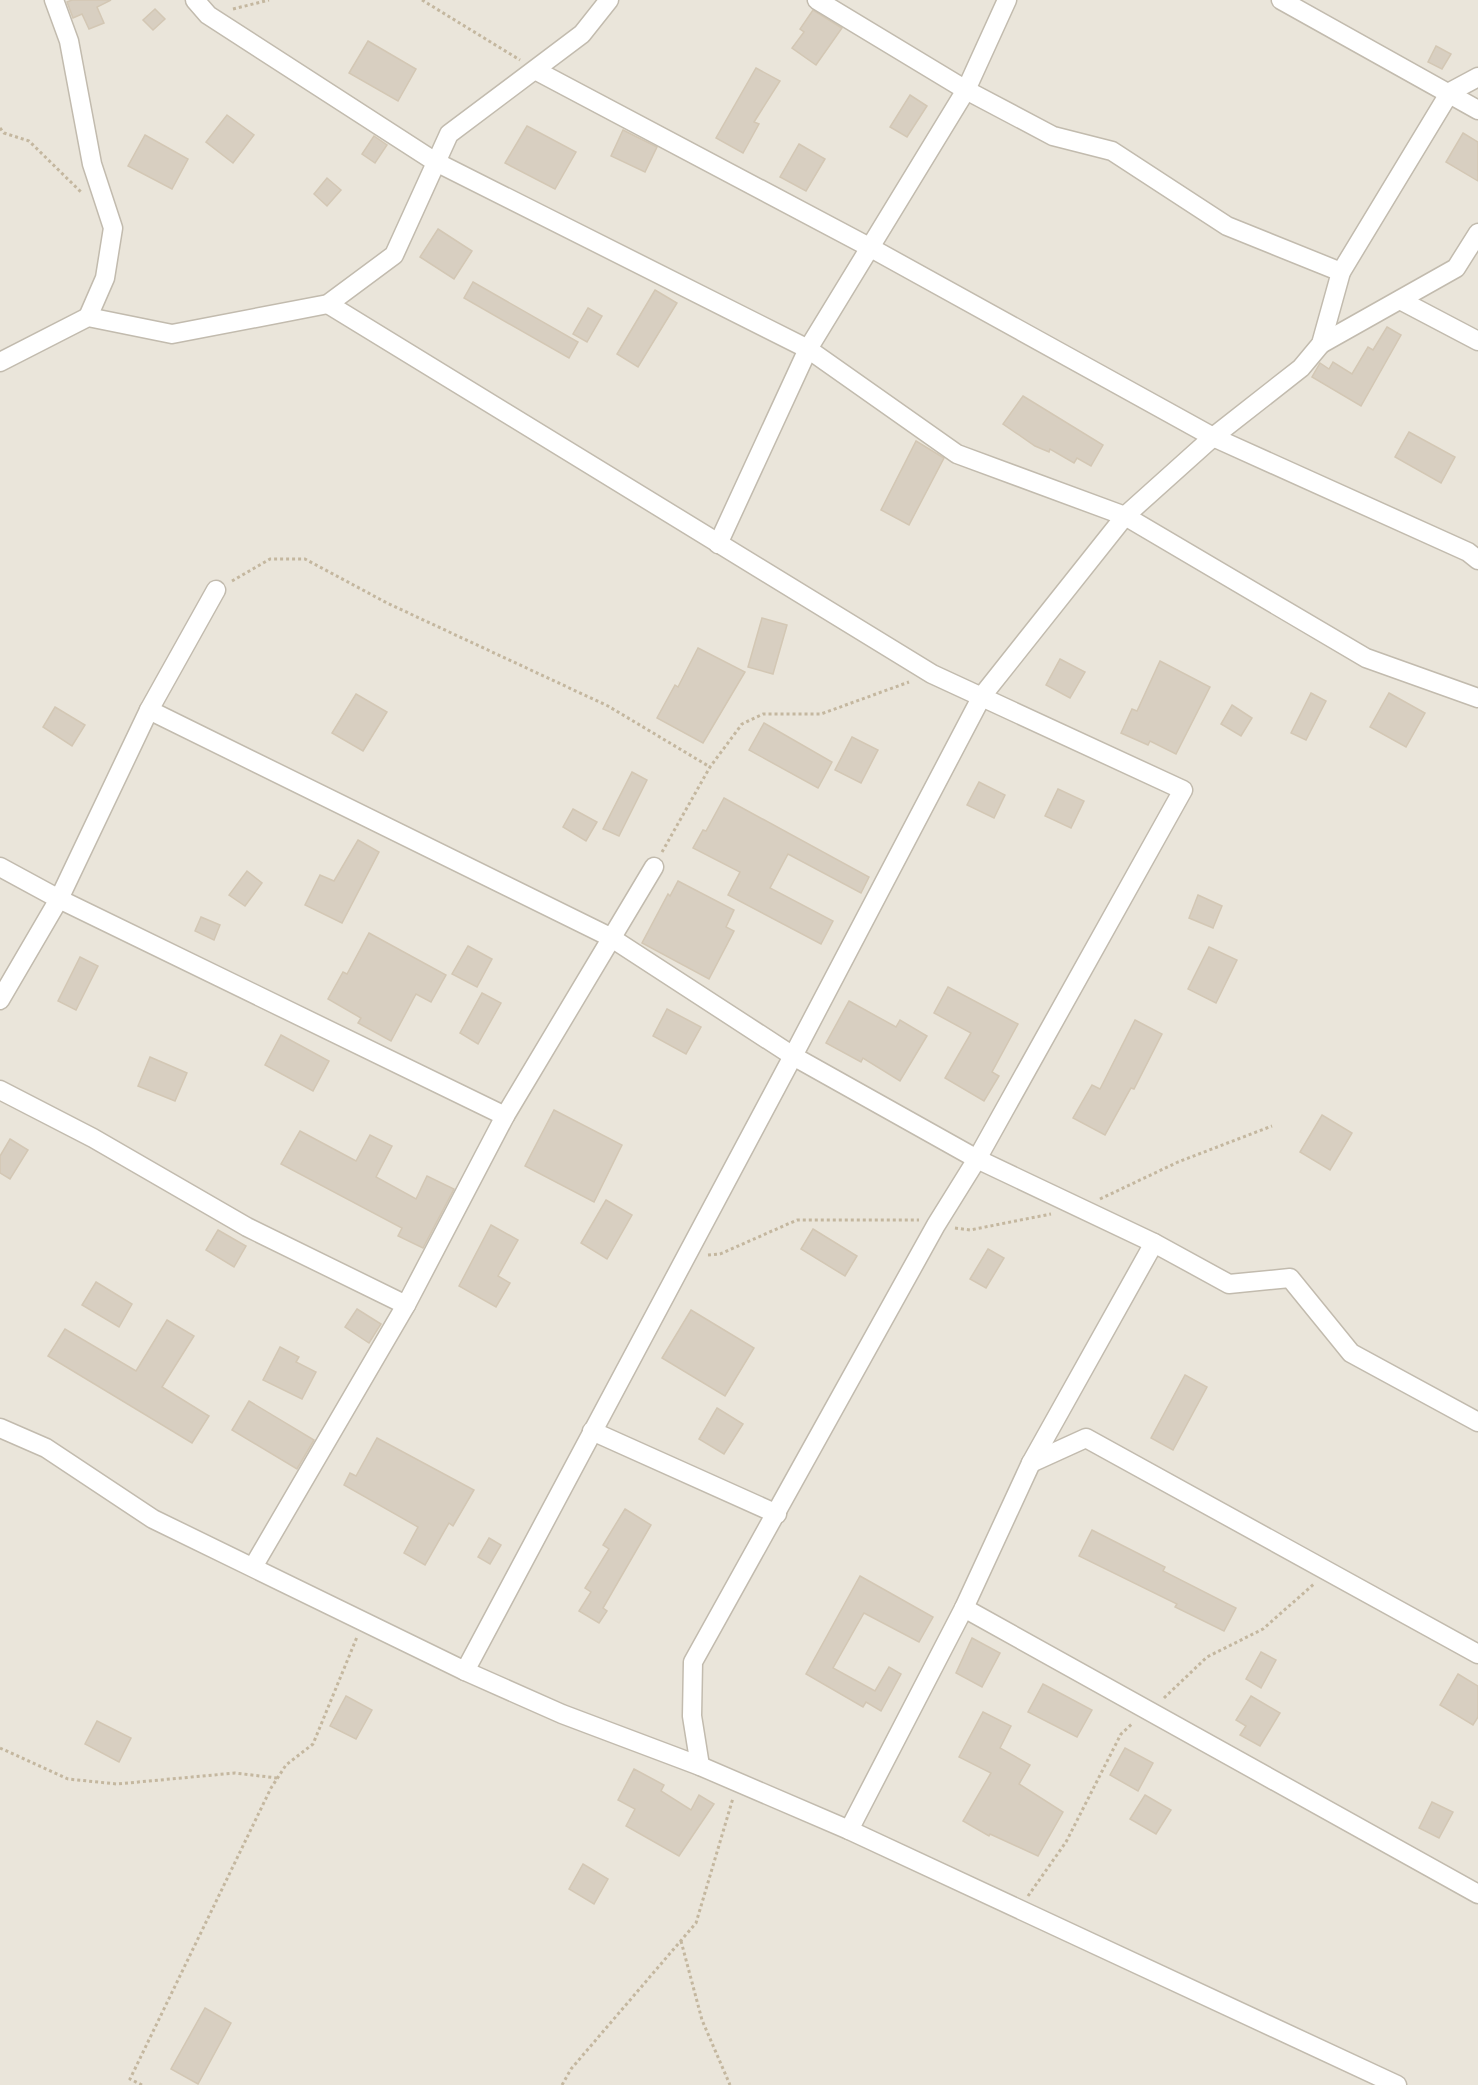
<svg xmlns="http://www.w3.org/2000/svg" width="1478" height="2085" font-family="Cabin,sans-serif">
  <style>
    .residential { fill: #eae5da }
    .building { fill: #d8cfc1; stroke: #d3c7b4; stroke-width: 1.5 }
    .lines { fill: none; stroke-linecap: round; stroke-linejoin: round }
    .minor-casing { stroke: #c2bbae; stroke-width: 21 }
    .path { stroke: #c4b79f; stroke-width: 3; stroke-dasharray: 3 3; stroke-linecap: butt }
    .minor { stroke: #fff; stroke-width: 18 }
  </style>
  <rect width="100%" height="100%" fill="#f6f3ec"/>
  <rect class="residential" x="0" y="0" width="1478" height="2085"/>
  <g class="building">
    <polygon points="72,0 111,0 97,7 104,23 89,29 82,14 73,18 67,2"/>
    <polygon points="155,9 165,19 153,30 143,20"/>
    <polygon points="813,10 842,28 816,65 792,48 804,32 800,29"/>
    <polygon points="368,41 416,69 398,101 349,73"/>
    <polygon points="1436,46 1451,54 1442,69 1428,62"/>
    <polygon points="756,68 780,81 754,122 759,124 743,153 716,138"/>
    <polygon points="910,95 927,106 907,137 890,127"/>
    <polygon points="227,115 254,135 233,163 206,142"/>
    <polygon points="527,126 576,152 555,189 505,163"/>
    <polygon points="623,130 657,147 645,172 611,156"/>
    <polygon points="1463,133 1478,142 1478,181 1446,162"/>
    <polygon points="145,135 188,159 172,189 128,166"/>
    <polygon points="374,136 387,145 375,163 362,154"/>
    <polygon points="799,144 825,159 806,191 780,177"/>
    <polygon points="327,178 341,190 327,206 314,194"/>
    <polygon points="438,229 472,251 454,279 420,257"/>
    <polygon points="473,282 578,342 569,358 464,298"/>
    <polygon points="655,290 677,303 638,367 617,354"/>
    <polygon points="588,308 602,316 587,342 573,334"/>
    <polygon points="1387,327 1401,335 1361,406 1312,377 1320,363 1329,369 1333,362 1352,374 1368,347 1373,350"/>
    <polygon points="1023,396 1103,445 1091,466 1077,458 1074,463 1050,449 1049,452 1035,446 1003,424"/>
    <polygon points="1409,432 1455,457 1441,483 1395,457"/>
    <polygon points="916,441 944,458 909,525 881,510"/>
    <polygon points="762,618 787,625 773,674 748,667"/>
    <polygon points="698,648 745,672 703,743 657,718 675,685 678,687"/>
    <polygon points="1060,659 1085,672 1070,698 1046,685"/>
    <polygon points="1160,661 1210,687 1176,754 1150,741 1148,745 1121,733 1132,709 1137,711"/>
    <polygon points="1311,693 1326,701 1306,740 1291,733"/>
    <polygon points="1389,693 1425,713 1406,747 1370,727"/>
    <polygon points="356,694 387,712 363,751 332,733"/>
    <polygon points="1232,705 1252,718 1241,736 1221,724"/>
    <polygon points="55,707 85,725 72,746 43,727"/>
    <polygon points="764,723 832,762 818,788 749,750"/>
    <polygon points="852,737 878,750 861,783 835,770"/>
    <polygon points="632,772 647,780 619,836 603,829"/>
    <polygon points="979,782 1005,795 994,818 967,805"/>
    <polygon points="1058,789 1084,801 1071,828 1045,816"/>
    <polygon points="724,798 869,877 861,893 788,854 770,888 833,921 821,944 728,895 740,872 693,848 703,830 706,831"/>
    <polygon points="573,809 597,822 586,841 563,827"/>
    <polygon points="358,840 379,852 342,923 305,905 320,875 334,881"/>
    <polygon points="247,871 262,883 245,906 229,895"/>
    <polygon points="678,881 734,910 726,927 734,931 709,979 642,943 668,894 670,896"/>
    <polygon points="1198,895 1222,906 1213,928 1189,918"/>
    <polygon points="201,917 220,925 214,940 195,931"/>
    <polygon points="369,933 446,975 431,1002 416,994 391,1041 358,1023 361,1018 328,999 343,972 347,974"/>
    <polygon points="468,946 492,959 477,987 452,974"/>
    <polygon points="1209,947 1237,960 1216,1003 1188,989"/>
    <polygon points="80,957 98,966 76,1010 58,1001"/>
    <polygon points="948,987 1018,1024 992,1072 999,1076 984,1101 945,1078 971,1033 934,1013"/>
    <polygon points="482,993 501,1003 478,1044 460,1033"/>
    <polygon points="849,1001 896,1027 900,1020 927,1036 900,1081 863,1058 861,1062 826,1043"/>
    <polygon points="667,1009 701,1027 686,1054 653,1036"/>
    <polygon points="1135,1020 1162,1034 1134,1089 1131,1088 1105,1135 1073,1118 1092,1085 1100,1089"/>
    <polygon points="281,1035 329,1061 313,1091 265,1065"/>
    <polygon points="150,1057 187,1073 175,1101 138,1086"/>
    <polygon points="554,1110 622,1145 594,1202 525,1166"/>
    <polygon points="1322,1115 1352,1133 1330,1170 1300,1152"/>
    <polygon points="300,1131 356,1161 370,1135 392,1146 376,1177 416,1199 427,1176 454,1189 423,1248 398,1236 402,1228 281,1164"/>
    <polygon points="10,1139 28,1150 10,1179 0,1173 0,1156"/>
    <polygon points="606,1200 632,1215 607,1259 581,1243"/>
    <polygon points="491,1225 518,1240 498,1276 510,1283 496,1307 459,1286"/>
    <polygon points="813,1229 857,1256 845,1276 801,1249"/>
    <polygon points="218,1230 246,1246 234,1267 206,1250"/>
    <polygon points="988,1249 1004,1258 986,1288 970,1279"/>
    <polygon points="96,1282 132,1304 119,1327 82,1305"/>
    <polygon points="357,1309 381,1324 369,1343 345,1327"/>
    <polygon points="691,1310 754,1348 725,1396 662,1358"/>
    <polygon points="167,1320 194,1336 162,1387 209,1416 192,1443 48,1356 65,1329 136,1371"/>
    <polygon points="280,1347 299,1357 296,1362 316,1372 302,1399 263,1380"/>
    <polygon points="1185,1375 1207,1387 1173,1450 1151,1438"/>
    <polygon points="249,1401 314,1440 297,1469 232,1430"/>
    <polygon points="717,1408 743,1424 724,1454 699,1439"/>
    <polygon points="377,1438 474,1490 453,1526 449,1523 425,1565 404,1553 418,1527 344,1485 350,1473 356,1476"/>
    <polygon points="625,1509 651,1525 603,1608 607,1611 599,1623 579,1611 591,1592 585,1588 609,1549 603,1545"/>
    <polygon points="1092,1530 1165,1567 1163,1571 1236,1608 1224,1631 1175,1607 1177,1604 1079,1556"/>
    <polygon points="489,1538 501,1545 490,1564 478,1557"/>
    <polygon points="860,1576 933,1617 919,1642 864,1613 833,1668 875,1691 889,1667 901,1674 881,1711 866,1702 863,1707 806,1674"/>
    <polygon points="972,1638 1000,1653 982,1687 956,1673"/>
    <polygon points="1261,1652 1276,1660 1261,1688 1246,1679"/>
    <polygon points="1458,1674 1478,1686 1478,1717 1473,1725 1440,1705"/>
    <polygon points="1043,1684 1092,1710 1077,1737 1028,1712"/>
    <polygon points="346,1696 372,1710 356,1739 330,1726"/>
    <polygon points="1251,1696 1280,1713 1260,1746 1240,1735 1246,1726 1236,1720"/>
    <polygon points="983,1712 1011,1726 1000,1748 1030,1765 1019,1784 1063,1812 1038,1856 990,1834 989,1836 963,1821 991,1773 959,1757"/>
    <polygon points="97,1721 131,1738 119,1762 85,1744"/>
    <polygon points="1125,1748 1153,1763 1138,1791 1110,1775"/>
    <polygon points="634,1769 664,1785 661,1791 691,1810 699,1795 714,1804 679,1856 626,1826 635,1809 618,1800"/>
    <polygon points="1145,1795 1171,1810 1156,1834 1130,1819"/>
    <polygon points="1432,1802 1453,1812 1439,1838 1419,1828"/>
    <polygon points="583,1864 608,1879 594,1904 569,1889"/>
    <polygon points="205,2008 231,2023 198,2084 171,2069"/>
  </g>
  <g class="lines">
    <g class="minor-casing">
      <g id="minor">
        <polyline points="54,0 69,41 92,164 113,228 105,278 88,317"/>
        <polyline points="195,0 208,15 434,161 808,349 957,454 1125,516 1366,658 1478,698"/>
        <polyline points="817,0 966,90 1053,136 1112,151 1227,226 1341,272"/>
        <polyline points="1281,0 1478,110"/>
        <polyline points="535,70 871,248 1213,437 1468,552 1478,560"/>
        <polyline points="1400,300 1478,341"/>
        <polyline points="328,304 932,674 1183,790 977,1159 936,1225 693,1662 692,1716 700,1766"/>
        <polyline points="1321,344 1456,268 1478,233"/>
        <polyline points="0,362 88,317 172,334 328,304 394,255 449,134 582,34 609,0"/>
        <polyline points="718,544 808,349 966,90 1007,0"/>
        <polyline points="149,710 610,937 793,1056 977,1159 1154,1243 1229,1284 1290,1278 1351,1353 1478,1422"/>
        <polyline points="0,867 59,899 505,1116"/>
        <polyline points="0,1000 59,899 149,710 216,590"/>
        <polyline points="0,1090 93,1138 247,1227 406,1305"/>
        <polyline points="0,1428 46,1448 153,1519 465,1671 562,1714 700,1766 849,1830 1397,2085"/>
        <polyline points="592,1431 777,1514"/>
        <polyline points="1031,1463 1086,1438 1478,1654"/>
        <polyline points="253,1567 406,1305 505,1116 654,867"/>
        <polyline points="964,1608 1478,1894"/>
        <polyline points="465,1671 793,1056 982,696 1125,516 1213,437 1301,368 1321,344 1341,272 1450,92 1478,77"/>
        <polyline points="849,1830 964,1608 1031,1463 1154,1243"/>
      </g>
    </g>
    <g class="path">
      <polyline points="422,0 520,60"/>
      <polyline points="233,9 269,0"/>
      <polyline points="0,128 4,133 29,141 81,192"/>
      <polyline points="232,581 270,559 305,559 387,603 608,706 710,767"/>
      <polyline points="662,852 710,767 742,724 763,714 821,714 909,682"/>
      <polyline points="1100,1199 1178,1162 1272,1126"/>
      <polyline points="955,1228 970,1230 1051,1214"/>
      <polyline points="708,1255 720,1254 797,1220 919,1220"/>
      <polyline points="1164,1698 1207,1657 1263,1629 1315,1583"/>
      <polyline points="0,1748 68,1779 117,1784 235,1773 277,1778"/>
      <polyline points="1028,1896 1066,1842 1121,1734 1133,1723"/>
      <polyline points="681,1941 702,2020 730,2085"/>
      <polyline points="142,2085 130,2079 271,1788 286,1765 313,1744 357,1637"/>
      <polyline points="562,2085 571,2069 696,1923 733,1798"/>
    </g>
    <use href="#minor" class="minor"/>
  </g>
</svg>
